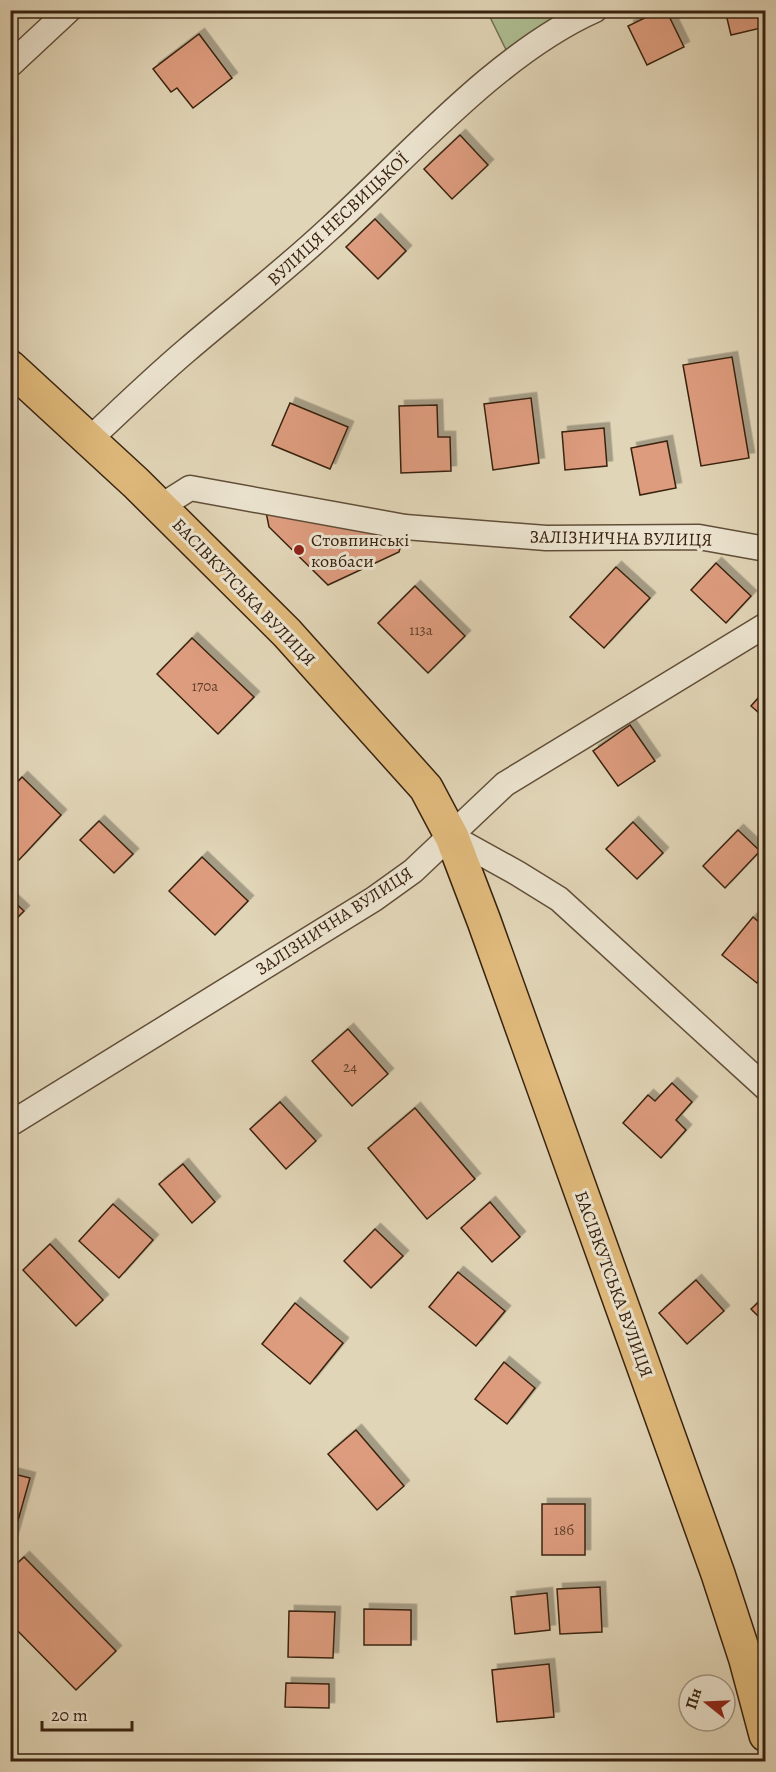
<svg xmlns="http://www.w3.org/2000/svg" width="776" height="1772" font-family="Alegreya,serif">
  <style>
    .green { fill: #aebe92; stroke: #737050; stroke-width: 1.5 }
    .building { fill: #dd9c7e; stroke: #38220f; stroke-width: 1.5; filter: url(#shadow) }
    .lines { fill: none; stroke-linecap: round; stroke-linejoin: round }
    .street-casing { stroke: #624f39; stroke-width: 27 }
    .primary-casing { stroke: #38220f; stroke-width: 36 }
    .street { stroke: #ece4d0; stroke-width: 24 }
    .primary { stroke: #e0ba7c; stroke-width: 33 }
    .poi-dot { fill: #8f2418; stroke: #ece4d0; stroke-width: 2 }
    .labels { text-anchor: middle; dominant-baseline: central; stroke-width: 6; stroke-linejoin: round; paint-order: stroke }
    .number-label { font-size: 15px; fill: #61402b }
    .street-label { font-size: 18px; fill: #38220f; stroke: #ece4d0 }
    .poi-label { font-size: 18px; fill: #38220f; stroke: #ece4d0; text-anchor: start }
  </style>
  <defs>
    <filter id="shadow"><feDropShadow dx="5.5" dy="-5.5" stdDeviation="0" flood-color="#0004"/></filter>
  </defs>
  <rect width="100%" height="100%" fill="#e1d5b7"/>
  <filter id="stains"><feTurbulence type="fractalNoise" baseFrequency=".00333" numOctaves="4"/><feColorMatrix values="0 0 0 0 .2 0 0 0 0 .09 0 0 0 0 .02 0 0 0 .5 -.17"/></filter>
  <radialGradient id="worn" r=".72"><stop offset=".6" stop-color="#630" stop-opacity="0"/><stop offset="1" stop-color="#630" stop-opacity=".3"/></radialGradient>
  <polygon class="green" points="487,11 595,11 512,62"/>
  <g class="building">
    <polygon points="661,10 666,10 684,47 647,65 628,26"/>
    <polygon points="725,10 761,10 765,27 731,35"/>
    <polygon points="199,34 232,78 193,108 177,88 171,92 153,69"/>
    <polygon points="460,135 488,165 452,199 424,169"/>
    <polygon points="375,219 406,251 378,279 346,247"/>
    <polygon points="732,357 749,458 701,466 683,365"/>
    <polygon points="531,398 539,463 493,470 484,404"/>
    <polygon points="290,403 348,427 330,469 272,445"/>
    <polygon points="437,405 438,437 450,437 451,471 401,473 399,406"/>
    <polygon points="604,428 607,466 565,470 562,432"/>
    <polygon points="667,441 676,488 640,495 631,448"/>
    <polygon points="265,507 405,531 399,552 328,585 269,527"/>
    <polygon points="716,563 751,596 726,623 691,590"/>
    <polygon points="616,567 650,598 604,648 570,617"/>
    <polygon points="415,586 465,636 428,673 378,623"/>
    <polygon points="192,638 254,697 218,734 157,674"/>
    <polygon points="766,689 766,719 751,706"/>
    <polygon points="630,725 655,761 618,786 593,751"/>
    <polygon points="22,777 61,815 19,860 10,852 10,790"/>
    <polygon points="99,821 133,854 114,873 80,840"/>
    <polygon points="633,822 663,853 637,879 606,849"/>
    <polygon points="738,830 760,851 725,888 703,866"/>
    <polygon points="202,857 248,901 215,935 169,891"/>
    <polygon points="10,898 24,911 10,925"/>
    <polygon points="753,917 766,928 766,973 757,983 722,955"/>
    <polygon points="348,1029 388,1074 352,1106 312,1061"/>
    <polygon points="672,1083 692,1102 676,1120 686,1130 661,1158 623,1123 648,1095 655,1101"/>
    <polygon points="280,1102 316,1141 286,1169 250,1129"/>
    <polygon points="415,1108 475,1179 427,1219 368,1148"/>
    <polygon points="183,1164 215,1202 192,1223 159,1184"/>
    <polygon points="490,1202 520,1237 492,1262 461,1228"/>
    <polygon points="113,1204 153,1240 119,1278 79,1241"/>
    <polygon points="375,1229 403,1256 371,1288 344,1261"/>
    <polygon points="50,1244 103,1300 76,1326 23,1270"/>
    <polygon points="458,1272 505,1311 476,1346 429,1307"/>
    <polygon points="696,1280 724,1311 687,1344 659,1313"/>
    <polygon points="766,1295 766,1324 751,1309"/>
    <polygon points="295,1303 343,1343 310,1384 262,1344"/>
    <polygon points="504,1362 535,1388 507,1424 475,1399"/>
    <polygon points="356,1430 404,1486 377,1510 328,1454"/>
    <polygon points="10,1473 30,1478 10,1549"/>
    <rect x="542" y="1504" width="43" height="51"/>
    <polygon points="24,1557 116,1651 76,1690 10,1623 10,1570"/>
    <polygon points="600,1587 602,1632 560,1634 557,1589"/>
    <polygon points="547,1593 550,1630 515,1634 511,1597"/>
    <polygon points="364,1609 411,1610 411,1645 364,1645"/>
    <polygon points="289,1611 335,1612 333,1658 288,1657"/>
    <polygon points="549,1664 554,1717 497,1722 492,1670"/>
    <polygon points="286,1683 329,1684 329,1708 285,1707"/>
  </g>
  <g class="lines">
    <g class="street-casing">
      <g id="street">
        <polyline points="10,65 69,10"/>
        <path d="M90 439C122 409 154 378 187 350 235 309 284 271 329 229 408 157 498 53 595 10"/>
        <polyline points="160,507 190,488 405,527 546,538 699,537 766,549"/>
        <polyline points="452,837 517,873 559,899 766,1088"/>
        <polyline points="10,1124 374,899 413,871 505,784 766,625"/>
      </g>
    </g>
    <g class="primary-casing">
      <polyline id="primary" points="10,367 136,483 287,633 426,788 452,837 484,921 718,1574 746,1660 766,1735"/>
    </g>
    <use href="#street" class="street"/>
    <use href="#primary" class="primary"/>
  </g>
  <circle class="poi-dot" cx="299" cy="550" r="6"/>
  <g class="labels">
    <g class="number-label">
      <text x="421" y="630">113а</text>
      <text x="205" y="686">170а</text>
      <text x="350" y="1067">24</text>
      <text x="564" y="1530">18б</text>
    </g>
    <g class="street-label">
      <text transform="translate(338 219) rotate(-43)">ВУЛИЦЯ НЕСВИЦЬКОЇ</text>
      <text transform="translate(621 538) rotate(1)">ЗАЛІЗНИЧНА ВУЛИЦЯ</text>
      <text transform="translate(244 592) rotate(46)">БАСІВКУТСЬКА ВУЛИЦЯ</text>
      <text transform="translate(334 921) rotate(-33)">ЗАЛІЗНИЧНА ВУЛИЦЯ</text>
      <text transform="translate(614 1284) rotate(70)">БАСІВКУТСЬКА ВУЛИЦЯ</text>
    </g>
    <g class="poi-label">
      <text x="311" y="540">Стовпинські<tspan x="311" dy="21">ковбаси</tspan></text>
    </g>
  </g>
  <rect width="776" height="1772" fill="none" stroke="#e1d5b7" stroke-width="36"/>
  <rect x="12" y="12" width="752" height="1748" fill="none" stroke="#38220f" stroke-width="3"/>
  <rect x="18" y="18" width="740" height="1736" fill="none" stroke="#38220f" stroke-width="1.5"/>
  <g transform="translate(707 1703) rotate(288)"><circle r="28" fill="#ece4d0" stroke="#a49683" stroke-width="1.5"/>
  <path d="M0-4.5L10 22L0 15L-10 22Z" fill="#8f2418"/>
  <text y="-9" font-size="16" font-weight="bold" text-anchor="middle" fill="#38220f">Пн</text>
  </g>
  <path d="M42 1721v9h90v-9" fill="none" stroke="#38220f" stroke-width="3"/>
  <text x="51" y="1721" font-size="18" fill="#38220f" stroke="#ece4d0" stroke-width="4.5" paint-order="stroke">20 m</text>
  <rect width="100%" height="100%" filter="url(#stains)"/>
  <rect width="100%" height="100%" fill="url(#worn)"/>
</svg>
